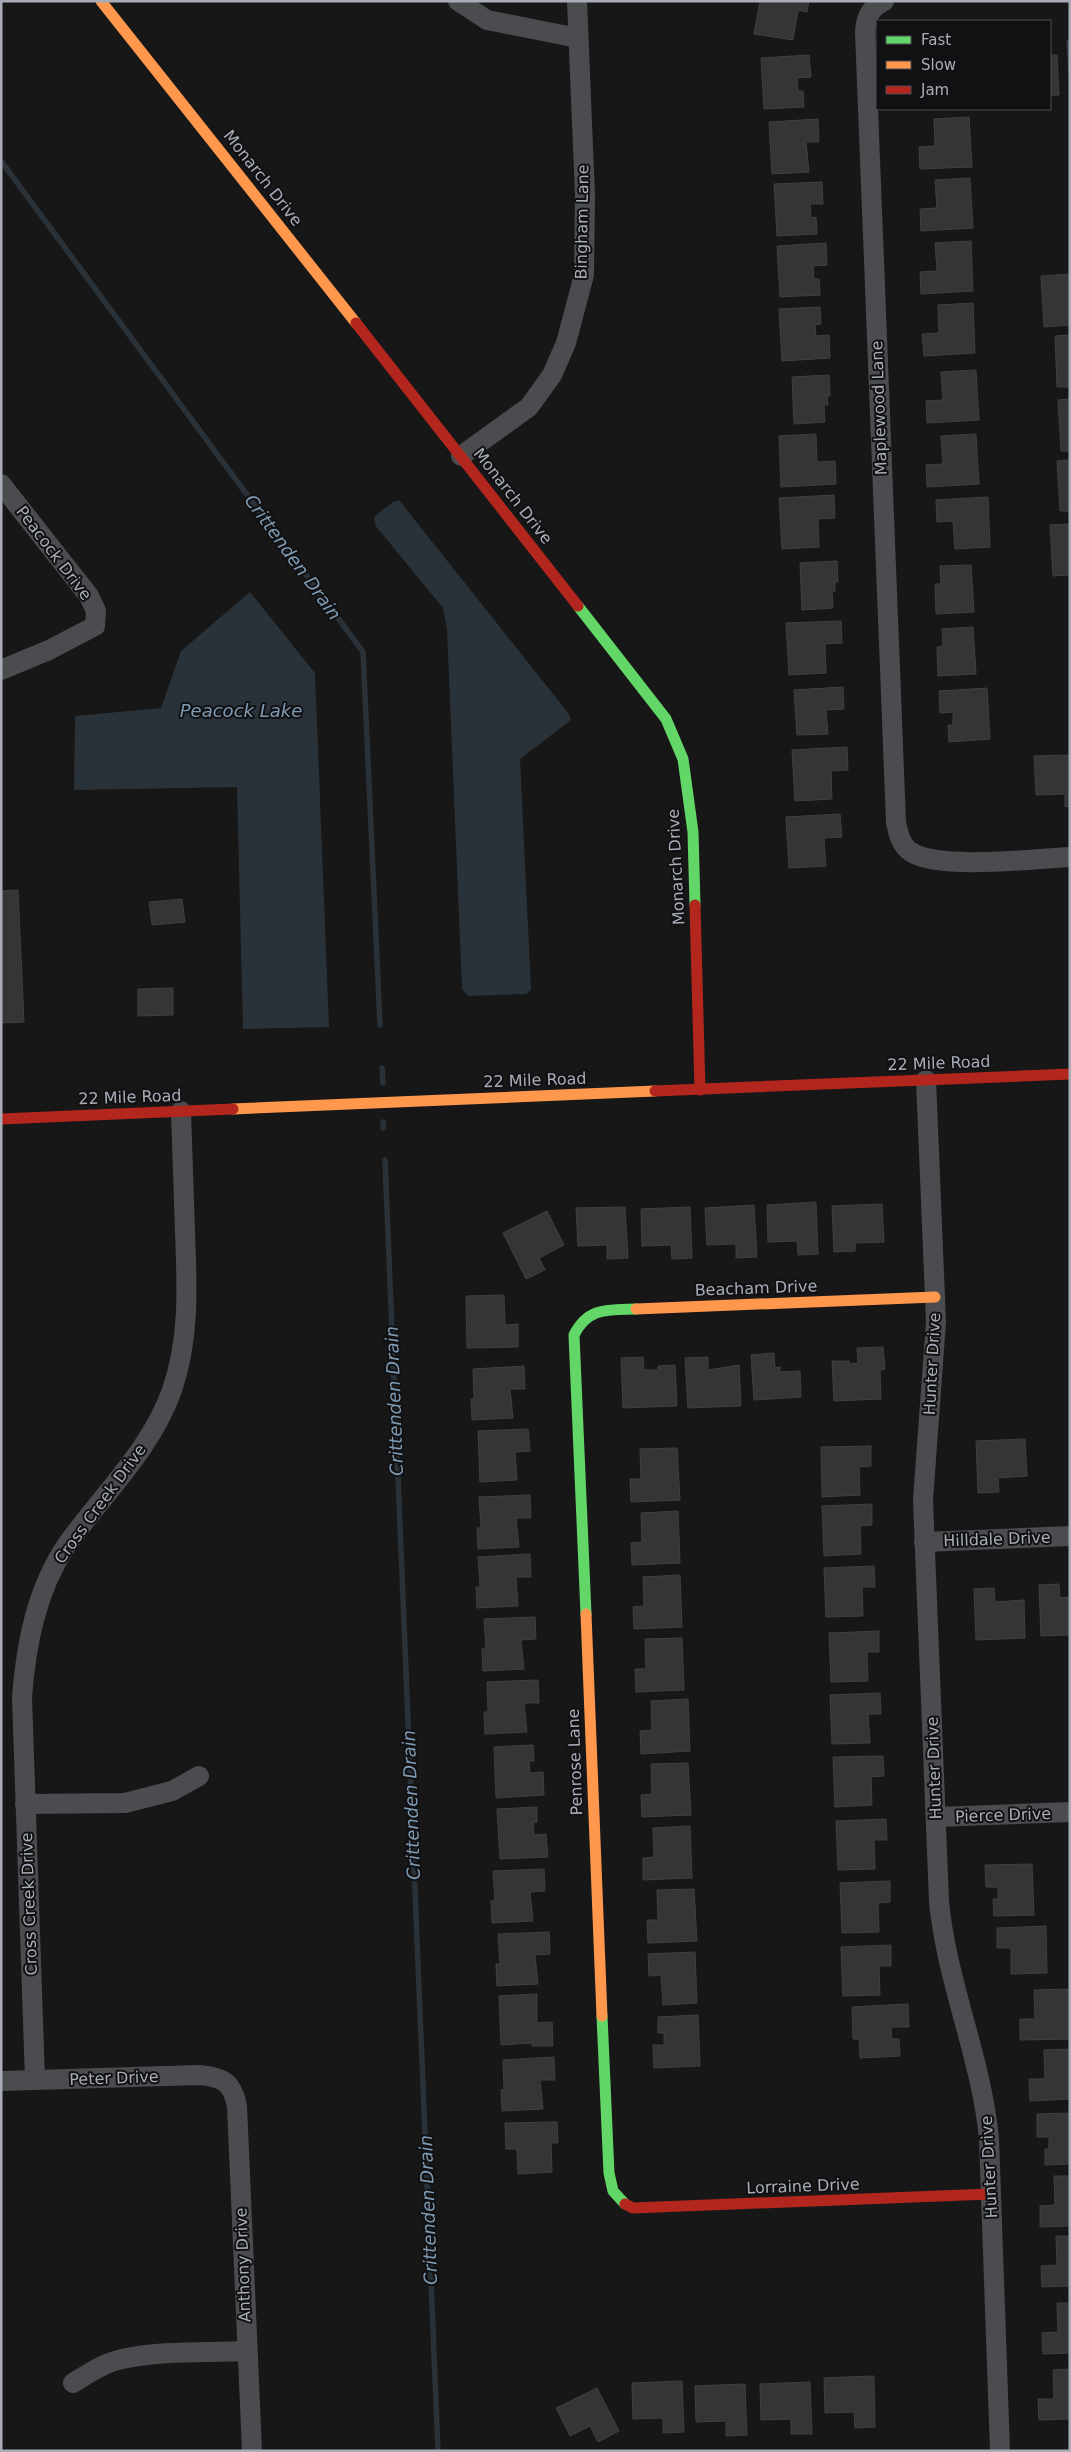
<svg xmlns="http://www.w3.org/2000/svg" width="1071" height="2452" font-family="'DejaVu Sans',sans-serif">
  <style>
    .water { fill: #2a3239 }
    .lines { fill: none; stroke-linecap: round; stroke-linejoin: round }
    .stream { stroke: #2a3239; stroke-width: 5.5 }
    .building { fill: #353536; stroke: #3f4043 }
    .street { stroke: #4b4c50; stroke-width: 20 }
    .fast { stroke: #63d668; stroke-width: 11 }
    .slow { stroke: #ff974d; stroke-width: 11 }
    .jam { stroke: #b3261e; stroke-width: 11 }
    .labels { text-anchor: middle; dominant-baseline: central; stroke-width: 4; stroke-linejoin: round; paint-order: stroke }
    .street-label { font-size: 16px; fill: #a8adb8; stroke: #111113 }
    .water-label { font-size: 18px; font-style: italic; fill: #7f9bb3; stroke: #111113 }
  </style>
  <rect width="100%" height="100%" fill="#171717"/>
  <g class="water">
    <polygon points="399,500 569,714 571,720 520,759 531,990 526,994 468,996 462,989 447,629 443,608 375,525 374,517 393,502"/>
    <polygon points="250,592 315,673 329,1027 243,1029 237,787 74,790 75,716 161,708 181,651"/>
  </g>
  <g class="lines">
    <g class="stream">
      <polyline points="1,161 363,652 380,1025"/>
      <polyline points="382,1068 383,1083"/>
      <polyline points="383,1122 383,1128"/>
      <polyline points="385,1160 438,2451"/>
    </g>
  </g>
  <g class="building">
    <polygon points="760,1 809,1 807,12 798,10 793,40 754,34"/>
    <polygon points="1067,41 1070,41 1070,90"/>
    <polygon points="809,55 811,77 797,78 798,91 803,91 804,107 764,109 761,58"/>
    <polygon points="1050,55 1057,55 1059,95 1050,95"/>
    <polygon points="969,117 972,167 920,169 919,147 935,146 934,119"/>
    <polygon points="818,119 819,142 806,142 809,172 772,174 769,122"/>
    <polygon points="970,178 973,228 921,231 920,209 937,208 935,180"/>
    <polygon points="822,182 823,204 810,204 811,218 816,217 817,234 777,236 774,184"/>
    <polygon points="971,241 973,291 921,294 920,272 937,271 935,243"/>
    <polygon points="826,243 827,265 813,266 814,279 819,279 820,295 780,297 777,246"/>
    <polygon points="1070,274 1070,325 1044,327 1041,276"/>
    <polygon points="973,303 975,353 924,356 922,334 939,333 938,305"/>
    <polygon points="820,307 821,324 815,325 816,336 829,335 830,358 782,361 779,309"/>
    <polygon points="1070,335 1070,387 1057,387 1055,336"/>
    <polygon points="976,370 979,420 927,423 926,401 943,400 941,372"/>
    <polygon points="829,375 830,396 827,396 828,405 824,405 825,422 794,424 792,377"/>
    <polygon points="1070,399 1070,451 1061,451 1058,400"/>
    <polygon points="816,434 817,462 835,461 836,484 781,487 779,436"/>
    <polygon points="976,434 979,484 927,487 926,465 943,464 941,436"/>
    <polygon points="1070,460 1070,511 1060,511 1057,461"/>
    <polygon points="834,495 835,518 818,519 819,547 782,549 779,498"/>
    <polygon points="988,497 990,547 955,549 953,521 937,522 936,500"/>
    <polygon points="1070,524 1070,575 1053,576 1050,525"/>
    <polygon points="837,561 838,582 835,582 835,591 832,591 833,608 802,610 800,563"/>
    <polygon points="971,565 974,612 936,614 935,584 941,584 940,566"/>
    <polygon points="841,621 842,643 825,644 826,673 789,675 786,623"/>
    <polygon points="973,627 976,674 938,676 937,647 943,646 942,629"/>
    <polygon points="843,687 844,709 826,710 828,734 797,735 794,690"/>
    <polygon points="987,688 990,739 949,742 948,725 953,725 953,712 940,713 939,691"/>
    <polygon points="847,747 848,770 831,771 832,799 795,801 792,750"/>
    <polygon points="1070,755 1070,806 1065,807 1065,794 1036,795 1034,756"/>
    <polygon points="840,814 842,837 824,838 826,866 789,868 786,817"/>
    <polygon points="18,890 24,1022 1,1023 1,891"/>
    <polygon points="182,899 185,922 152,925 149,902"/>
    <polygon points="173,988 173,1015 138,1016 138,989"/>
    <polygon points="816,1202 818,1254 798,1255 797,1241 768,1242 767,1205"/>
    <polygon points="882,1204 884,1242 855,1243 855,1251 834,1252 832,1206"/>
    <polygon points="754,1205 757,1257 736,1258 736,1244 707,1245 705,1208"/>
    <polygon points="625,1207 628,1258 607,1259 607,1245 578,1246 576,1208"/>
    <polygon points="690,1207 692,1258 672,1259 671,1245 642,1246 641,1209"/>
    <polygon points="547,1211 564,1245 539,1258 545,1270 526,1279 503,1233"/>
    <polygon points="504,1295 505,1325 518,1324 518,1347 467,1348 466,1296"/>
    <polygon points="883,1347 885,1369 880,1370 881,1399 834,1401 832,1361 849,1361 849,1364 858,1363 857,1348"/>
    <polygon points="774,1353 775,1368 780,1367 780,1372 800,1371 801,1397 754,1400 751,1355"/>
    <polygon points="643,1357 644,1370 658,1370 658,1366 675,1365 677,1406 623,1408 621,1358"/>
    <polygon points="708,1357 708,1370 739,1365 741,1406 688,1408 685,1358"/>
    <polygon points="524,1366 525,1389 510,1389 513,1418 472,1420 471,1399 474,1399 473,1369"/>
    <polygon points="528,1429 530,1451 515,1452 517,1480 480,1482 478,1431"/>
    <polygon points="1025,1439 1027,1476 998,1478 999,1492 978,1493 976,1441"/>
    <polygon points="871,1446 871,1466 859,1467 860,1495 822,1497 821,1447"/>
    <polygon points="677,1448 680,1500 631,1502 630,1479 641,1479 640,1449"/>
    <polygon points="530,1495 531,1518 516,1518 519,1547 478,1549 477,1528 481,1528 479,1497"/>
    <polygon points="872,1504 872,1525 860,1526 861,1554 824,1556 822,1506"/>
    <polygon points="678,1511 680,1563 632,1565 631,1543 642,1542 641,1513"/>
    <polygon points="530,1554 531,1577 516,1577 518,1606 477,1608 476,1587 480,1587 478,1557"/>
    <polygon points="874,1566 875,1587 862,1587 863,1616 826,1617 824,1568"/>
    <polygon points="680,1575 682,1627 634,1629 633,1607 644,1606 643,1577"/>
    <polygon points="1059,1584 1060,1598 1070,1597 1070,1635 1041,1636 1039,1585"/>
    <polygon points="994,1588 995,1602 1024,1600 1025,1638 976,1640 974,1589"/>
    <polygon points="535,1617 536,1639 521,1640 524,1669 483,1671 482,1649 486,1649 484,1619"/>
    <polygon points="879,1631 879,1652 867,1652 868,1681 831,1682 829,1633"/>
    <polygon points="682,1638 684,1690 636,1692 635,1669 646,1669 645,1639"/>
    <polygon points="538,1680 539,1703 524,1703 527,1732 485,1734 484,1712 488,1712 487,1682"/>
    <polygon points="880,1693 881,1714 868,1714 870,1743 832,1744 830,1695"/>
    <polygon points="688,1699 690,1751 641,1754 640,1731 652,1730 651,1701"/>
    <polygon points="533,1745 534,1761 529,1761 530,1773 543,1772 544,1795 496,1798 494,1747"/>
    <polygon points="883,1756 884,1776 871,1777 872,1805 835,1807 833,1757"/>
    <polygon points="688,1763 691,1815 642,1817 641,1795 652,1794 651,1764"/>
    <polygon points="537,1807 537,1822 533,1823 534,1835 546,1834 548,1857 500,1859 497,1809"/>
    <polygon points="886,1819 887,1840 874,1840 875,1869 838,1870 836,1821"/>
    <polygon points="690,1826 692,1878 643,1880 643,1858 654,1857 653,1828"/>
    <polygon points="1032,1864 1034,1915 994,1916 993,1899 998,1899 998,1887 986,1887 985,1865"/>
    <polygon points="544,1869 545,1891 530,1892 533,1921 492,1923 491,1901 495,1901 493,1871"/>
    <polygon points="890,1881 890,1902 878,1903 879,1932 842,1933 840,1883"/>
    <polygon points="694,1889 697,1941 648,1943 647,1920 658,1920 657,1890"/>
    <polygon points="1046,1926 1047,1973 1011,1974 1011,1948 997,1948 997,1928"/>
    <polygon points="549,1932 550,1954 535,1955 538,1984 497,1986 496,1964 500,1964 498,1934"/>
    <polygon points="891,1945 891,1966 879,1966 880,1995 843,1996 841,1947"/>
    <polygon points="695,1952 697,2003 663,2005 661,1975 649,1976 648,1954"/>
    <polygon points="1070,1989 1070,2039 1020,2040 1020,2019 1035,2019 1034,1990"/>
    <polygon points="537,1994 537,2023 552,2022 553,2046 532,2046 532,2043 501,2045 499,1996"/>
    <polygon points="908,2004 909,2027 891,2027 892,2039 899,2039 900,2056 860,2058 859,2039 853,2039 852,2007"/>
    <polygon points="698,2015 700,2066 654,2068 653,2045 664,2045 664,2033 658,2033 658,2017"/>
    <polygon points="1070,2049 1070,2099 1030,2101 1029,2079 1045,2079 1044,2050"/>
    <polygon points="554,2057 555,2080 540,2080 543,2109 502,2111 501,2090 504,2089 503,2060"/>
    <polygon points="1070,2113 1070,2164 1045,2165 1045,2149 1049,2149 1049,2137 1037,2137 1037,2114"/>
    <polygon points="557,2122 558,2143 551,2143 552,2172 518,2174 517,2149 506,2149 505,2123"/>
    <polygon points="1054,2176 1070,2176 1070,2226 1040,2227 1040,2206 1055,2205"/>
    <polygon points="1056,2236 1070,2236 1070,2286 1042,2287 1041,2266 1057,2265"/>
    <polygon points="1057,2303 1070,2303 1070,2353 1043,2354 1042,2333 1058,2332"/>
    <polygon points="1070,2369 1070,2419 1039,2420 1038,2399 1054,2399 1053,2370"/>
    <polygon points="874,2376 875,2427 855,2428 854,2412 825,2413 824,2378"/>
    <polygon points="682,2381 684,2432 663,2433 663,2418 633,2419 632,2383"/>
    <polygon points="810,2382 812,2434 791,2434 791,2419 761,2420 760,2384"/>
    <polygon points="745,2384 747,2435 726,2436 726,2421 696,2422 695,2386"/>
    <polygon points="597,2388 619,2431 598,2442 590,2426 570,2436 556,2408"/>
  </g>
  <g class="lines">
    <g class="street">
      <polyline points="458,1 487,20 578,38"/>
      <path d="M884 1C870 8 866 17 865 32L896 822C898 833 901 846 911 852 939 870 1033 859 1070 857"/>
      <polyline points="461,456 529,407 552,375 566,343 584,275 585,195 577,1"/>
      <polyline points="1,484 89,596 96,611 95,626 49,650 1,670"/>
      <path d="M926 1080 936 1322 923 1500 939 1902C947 1983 981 2057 989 2138L1000 2451"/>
      <polyline points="924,1542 1070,1536"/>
      <polyline points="25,1804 125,1803 172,1791 199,1776"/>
      <polyline points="936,1817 1070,1812"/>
      <path d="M35 2080 22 1697C26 1645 36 1591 66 1546 102 1495 151 1450 172 1390 190 1337 187 1286 185 1232 184 1192 182 1151 181 1111"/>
      <path d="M1 2081 199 2075C223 2077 232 2082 237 2106L252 2451"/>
      <path d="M73 2383C89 2373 104 2363 122 2359 162 2350 206 2353 247 2351"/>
    </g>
    <g class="fast">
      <polyline points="578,606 666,719 683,759 693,832 695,905"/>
      <path d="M586 1614 574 1335C588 1307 608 1310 636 1309"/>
      <polyline points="602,2016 609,2173 613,2191 625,2204"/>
    </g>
    <g class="slow">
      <polyline points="101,1 356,323"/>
      <polyline points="233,1109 655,1091"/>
      <polyline points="636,1309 935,1297"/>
      <polyline points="586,1614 602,2016"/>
    </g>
    <g class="jam">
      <polyline points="356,323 578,606"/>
      <polyline points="695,905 700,1090"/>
      <polyline points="655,1091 1070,1074"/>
      <polyline points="1,1119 233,1109"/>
      <polyline points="625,2204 633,2208 990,2194"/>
    </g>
  </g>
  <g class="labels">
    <g class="street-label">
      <text transform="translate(263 178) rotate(52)">Monarch Drive</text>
      <text transform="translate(582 222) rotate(-89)">Bingham Lane</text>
      <text transform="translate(879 408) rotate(-92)">Maplewood Lane</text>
      <text transform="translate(513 496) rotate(52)">Monarch Drive</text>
      <text transform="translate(54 553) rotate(53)">Peacock Drive</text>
      <text transform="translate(676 867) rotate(-93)">Monarch Drive</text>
      <text transform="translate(939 1063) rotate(-2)">22 Mile Road</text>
      <text transform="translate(535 1080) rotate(-2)">22 Mile Road</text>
      <text transform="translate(130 1097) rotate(-2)">22 Mile Road</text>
      <text transform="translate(756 1288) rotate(-2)">Beacham Drive</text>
      <text transform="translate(932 1364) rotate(-87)">Hunter Drive</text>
      <text transform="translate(100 1504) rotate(-54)">Cross Creek Drive</text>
      <text transform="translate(997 1539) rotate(-2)">Hilldale Drive</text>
      <text transform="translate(575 1762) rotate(-92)">Penrose Lane</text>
      <text transform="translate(934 1768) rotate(-92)">Hunter Drive</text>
      <text transform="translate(1003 1815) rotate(-2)">Pierce Drive</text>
      <text transform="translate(29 1904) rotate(-92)">Cross Creek Drive</text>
      <text transform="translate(114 2078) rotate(-2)">Peter Drive</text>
      <text transform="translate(989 2167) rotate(-93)">Hunter Drive</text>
      <text transform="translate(803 2186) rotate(-2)">Lorraine Drive</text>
      <text transform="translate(243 2265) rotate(-92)">Anthony Drive</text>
    </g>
    <g class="water-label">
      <text transform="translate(293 557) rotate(54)">Crittenden Drain</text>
      <text x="241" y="710">Peacock Lake</text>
      <text transform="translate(394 1401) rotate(-92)">Crittenden Drain</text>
      <text transform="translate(411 1805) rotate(-92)">Crittenden Drain</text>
      <text transform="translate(428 2210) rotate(-92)">Crittenden Drain</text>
    </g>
  </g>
  <rect width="1071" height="2452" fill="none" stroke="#a8adb8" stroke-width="5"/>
  <rect x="876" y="20" width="175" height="90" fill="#111113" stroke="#4d4f55"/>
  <rect x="886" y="36" width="25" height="8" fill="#63d668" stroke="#4d4f55"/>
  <text x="921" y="45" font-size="15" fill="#a8adb8">Fast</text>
  <rect x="886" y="61" width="25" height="8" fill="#ff974d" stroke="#4d4f55"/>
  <text x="921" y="70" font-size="15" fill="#a8adb8">Slow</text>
  <rect x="886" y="86" width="25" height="8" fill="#b3261e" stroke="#4d4f55"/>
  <text x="921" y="95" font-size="15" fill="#a8adb8">Jam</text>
</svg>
